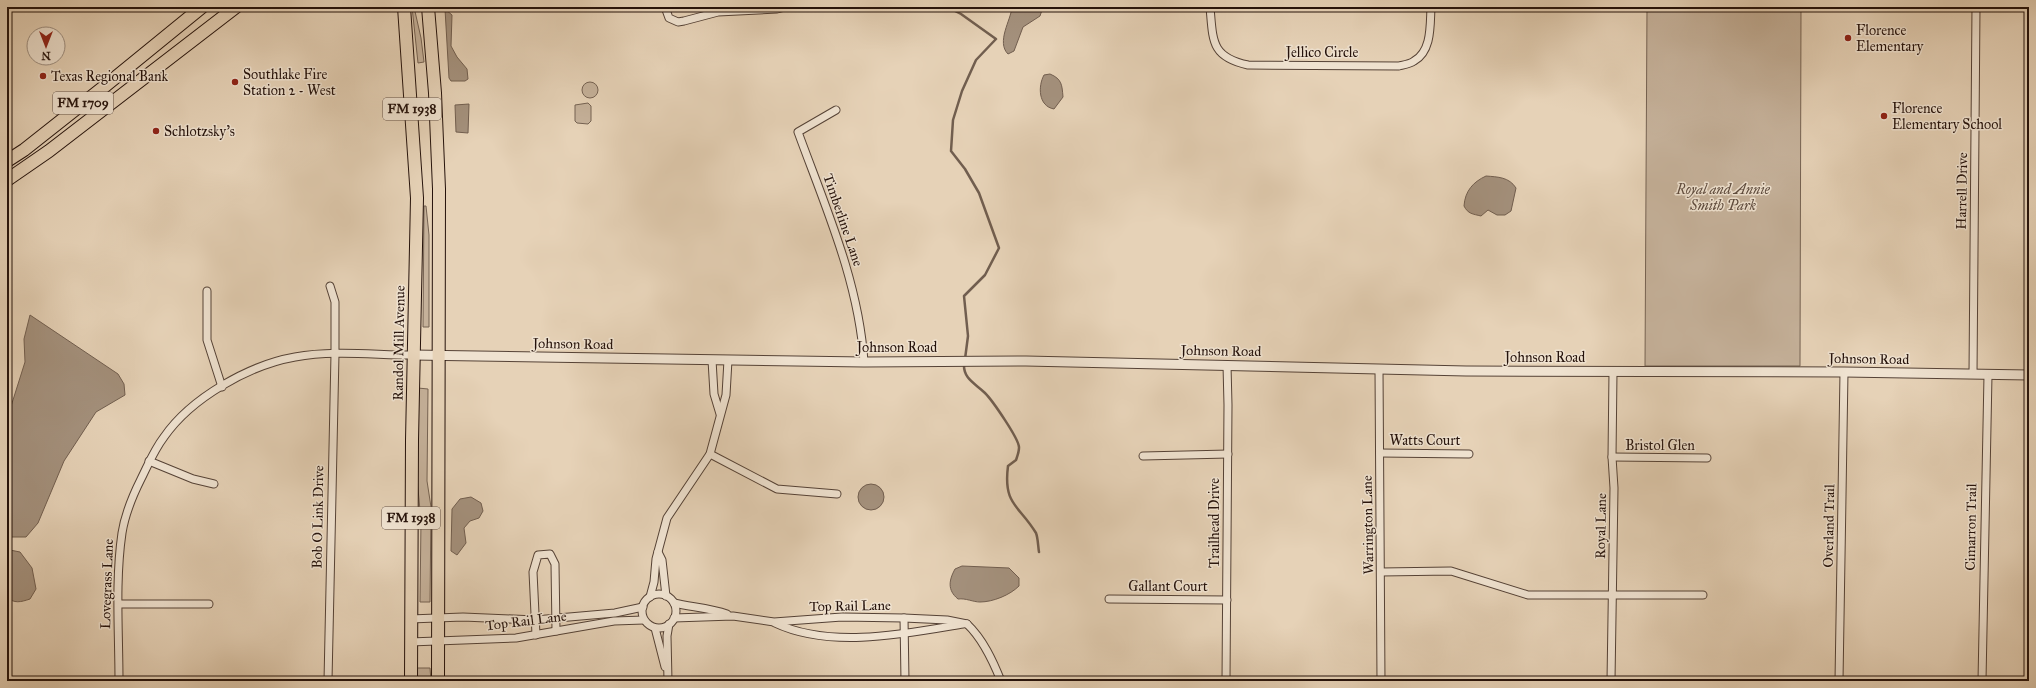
<svg xmlns="http://www.w3.org/2000/svg" width="2036" height="688" font-family="'IM FELL Great Primer',serif">
  <style>
    .green { fill: #c5b19a; stroke: #756252 }
    .water { fill: #a4917d; stroke: #715e4f }
    .lines { fill: none; stroke-linecap: round; stroke-linejoin: round }
    .stream { stroke: #715e4f; stroke-width: 2.5 }
    .minor-casing { stroke: #554236; stroke-width: 9 }
    .tertiary-casing { stroke: #554236; stroke-width: 11 }
    .primary-casing { stroke: #25120b; stroke-width: 14 }
    .minor { stroke: #efe2d0; stroke-width: 7 }
    .tertiary { stroke: #efe2d0; stroke-width: 9 }
    .primary { stroke: #e6d2b7; stroke-width: 12 }
    .poi-dot { fill: #8f2418; stroke: #efe2d0; stroke-width: 1.5 }
    .labels { text-anchor: middle; dominant-baseline: central; stroke-width: 3; stroke-linejoin: round; paint-order: stroke }
    .shield { fill: #efe2d0; stroke: #625046; stroke-width: 1 }
    .shield-label { font-size: 13px; font-weight: bold; fill: #25120b }
    .poi-label { font-size: 14px; fill: #25120b; stroke: #efe2d0; text-anchor: start }
    .street-label { font-size: 14px; fill: #25120b; stroke: #efe2d0 }
    .park-label { font-size: 14px; font-style: italic; fill: #5d4a3d; stroke: #efe2d0 }
  </style>
  <rect width="100%" height="100%" fill="#e6d2b7"/>
  <filter id="stains"><feTurbulence type="fractalNoise" baseFrequency=".005" numOctaves="4"/><feColorMatrix values="0 0 0 0 .2 0 0 0 0 .09 0 0 0 0 .02 0 0 0 .5 -.17"/></filter>
  <radialGradient id="worn" r=".72"><stop offset=".6" stop-color="#630" stop-opacity="0"/><stop offset="1" stop-color="#630" stop-opacity=".3"/></radialGradient>
  <g class="green">
    <polygon points="412,7 414,7 421,38 424,62 418,63"/>
    <polygon points="1647,7 1801,7 1800,366 1645,366"/>
    <circle cx="590" cy="90" r="8"/>
    <polygon points="588,103 591,106 591,121 588,124 577,123 575,121 575,105"/>
    <polygon points="424,206 426,206 429,235 429,327 423,327"/>
    <polygon points="418,388 428,389 427,481 431,507 430,602 420,602 421,521 417,478"/>
    <polygon points="416,668 430,668 431,681 416,681"/>
  </g>
  <g class="water">
    <path d="M1012 7H1043L1040 16 1023 27 1014 51 1008 54C996 42 1011 20 1012 7Z"/>
    <polygon points="445,9 452,15 451,46 457,57 467,69 468,79 465,81 451,81 449,78"/>
    <path d="M1050 74C1062 79 1062 85 1063 97L1054 109C1038 106 1038 86 1044 75Z"/>
    <polygon points="469,104 468,133 456,132 455,105"/>
    <path d="M1486 176C1498 177 1509 177 1516 188L1511 211 1505 215H1497L1488 210 1481 216C1473 214 1468 214 1464 206 1465 191 1473 182 1486 176Z"/>
    <polygon points="30,315 118,374 124,384 125,395 96,412 64,461 38,523 26,537 7,537 7,419 25,362 24,339"/>
    <circle cx="871" cy="497" r="13"/>
    <polygon points="471,497 481,503 483,511 479,518 470,521 464,528 466,543 457,555 451,551 452,509 460,499"/>
    <path d="M10 550 20 552 32 568 36 589 30 599C21 602 14 604 7 597V551Z"/>
    <path d="M962 566 1009 568 1019 578V586C1010 595 993 602 980 602 973 602 966 598 958 599 947 590 949 580 955 569Z"/>
  </g>
  <g class="lines">
    <g class="stream">
      <polyline points="947,7 961,14 996,39 976,60 962,91 953,120 951,151 965,169 979,193 999,248 985,275 964,296 968,336 965,359"/>
      <path d="M964 364C963 379 976 384 985 393 992 400 1020 440 1019 448 1019 452 1017 457 1016 460L1008 466C1003 505 1019 505 1036 533 1038 538 1038 546 1039 552"/>
    </g>
    <g class="minor-casing">
      <g id="minor">
        <polyline points="665,7 669,18 678,22 684,21 718,12 777,9 785,7"/>
        <path d="M1210 7C1213 41 1211 57 1248 65L1399 66C1403 65 1410 64 1414 61 1432 51 1430 25 1431 7"/>
        <path d="M836 110 798 132C825 206 859 282 864 362"/>
        <polyline points="207,291 207,340 222,387"/>
        <polyline points="712,360 714,394 720,414"/>
        <polyline points="1379,369 1381,681"/>
        <polyline points="1973,374 1976,7"/>
        <polyline points="1380,453 1469,454"/>
        <polyline points="710,454 777,489 837,494"/>
        <polyline points="1143,456 1228,454"/>
        <polyline points="1612,457 1707,458"/>
        <polyline points="149,461 193,479 214,484"/>
        <polyline points="658,552 662,560 666,596"/>
        <polyline points="1381,572 1451,571 1528,595 1703,595"/>
        <circle cx="659" cy="611" r="17"/>
        <polyline points="650,597 654,582 656,559 667,518 710,454 726,395 728,360"/>
        <polyline points="1109,599 1227,600"/>
        <path d="M674 603C691 607 710 608 727 614"/>
        <polyline points="119,604 209,604"/>
        <polyline points="674,618 733,616 774,622 842,617 904,618 947,620 967,624"/>
        <polyline points="904,618 905,681"/>
        <polyline points="410,619 463,617 535,620 615,613 643,607"/>
        <path d="M775 623C830 649 904 634 963 624"/>
        <path d="M967 624C983 639 993 661 1001 681"/>
        <polyline points="655,628 665,667"/>
        <polyline points="536,635 533,572 538,555 550,554 555,564 556,631"/>
        <polyline points="410,642 516,638 614,621 644,620"/>
        <path d="M119 681C119 632 115 581 122 533 125 514 132 497 141 479 148 465 154 450 164 437 191 398 249 365 295 357 334 350 374 355 413 355"/>
        <polyline points="328,681 335,354 335,302 330,286"/>
        <polyline points="668,681 667,636 669,624"/>
        <polyline points="1226,681 1228,405 1227,365"/>
        <polyline points="1611,681 1614,488 1612,457 1613,372"/>
        <polyline points="1839,681 1844,372"/>
        <polyline points="1982,681 1988,375"/>
      </g>
    </g>
    <g class="tertiary-casing">
      <polyline id="tertiary" points="413,355 864,362 1026,361 1466,371 1844,372 2029,375"/>
    </g>
    <g class="primary-casing">
      <g id="primary">
        <polyline points="404,7 417,198 412,440 411,681"/>
        <polyline points="428,7 435,93 439,189 438,681"/>
        <polyline points="7,161 24,150 105,86 202,7"/>
        <polyline points="7,180 49,151 236,7"/>
      </g>
    </g>
    <use href="#minor" class="minor"/>
    <use href="#tertiary" class="tertiary"/>
    <use href="#primary" class="primary"/>
  </g>
  <g class="poi-dot">
    <circle cx="1848" cy="38" r="4"/>
    <circle cx="43" cy="76" r="4"/>
    <circle cx="235" cy="82" r="4"/>
    <circle cx="1884" cy="116" r="4"/>
    <circle cx="156" cy="131" r="4"/>
  </g>
  <g class="labels">
    <g class="shield">
      <rect x="53" y="92" width="60" height="22" rx="3"/>
      <rect x="383" y="98" width="58" height="22" rx="3"/>
      <rect x="382" y="507" width="58" height="22" rx="3"/>
    </g>
    <g class="shield-label">
      <text x="83" y="103">FM 1709</text>
      <text x="412" y="109">FM 1938</text>
      <text x="411" y="518">FM 1938</text>
    </g>
    <g class="poi-label">
      <text x="1856" y="30">Florence<tspan x="1856" dy="16">Elementary</tspan></text>
      <text x="243" y="74">Southlake Fire<tspan x="243" dy="16">Station 2 - West</tspan></text>
      <text x="51" y="76">Texas Regional Bank</text>
      <text x="1892" y="108">Florence<tspan x="1892" dy="16">Elementary School</tspan></text>
      <text x="164" y="131">Schlotzsky's</text>
    </g>
    <g class="street-label">
      <text x="1322" y="52">Jellico Circle</text>
      <text transform="translate(1962 191) rotate(-89)">Harrell Drive</text>
      <text transform="translate(843 220) rotate(71)">Timberline Lane</text>
      <text transform="translate(399 343) rotate(-89)">Randol Mill Avenue</text>
      <text transform="translate(573 344) rotate(1)">Johnson Road</text>
      <text x="897" y="347">Johnson Road</text>
      <text transform="translate(1221 351) rotate(1)">Johnson Road</text>
      <text x="1545" y="357">Johnson Road</text>
      <text transform="translate(1869 359) rotate(1)">Johnson Road</text>
      <text x="1425" y="440">Watts Court</text>
      <text x="1660" y="445">Bristol Glen</text>
      <text transform="translate(318 517) rotate(-89)">Bob O Link Drive</text>
      <text transform="translate(1214 523) rotate(-90)">Trailhead Drive</text>
      <text transform="translate(1368 525) rotate(-91)">Warrington Lane</text>
      <text transform="translate(1601 526) rotate(-89)">Royal Lane</text>
      <text transform="translate(1829 526) rotate(-89)">Overland Trail</text>
      <text transform="translate(1971 527) rotate(-89)">Cimarron Trail</text>
      <text transform="translate(107 584) rotate(-88)">Lovegrass Lane</text>
      <text x="1168" y="586">Gallant Court</text>
      <text transform="translate(850 606) rotate(-1)">Top Rail Lane</text>
      <text transform="translate(526 621) rotate(-7)">Top Rail Lane</text>
    </g>
    <g class="park-label">
      <text x="1723" y="189">Royal and Annie<tspan x="1723" dy="16">Smith Park</tspan></text>
    </g>
  </g>
  <rect width="2036" height="688" fill="none" stroke="#e6d2b7" stroke-width="24"/>
  <rect x="8" y="8" width="2020" height="672" fill="none" stroke="#25120b" stroke-width="2"/>
  <rect x="12" y="12" width="2012" height="664" fill="none" stroke="#25120b"/>
  <g transform="translate(46 46) rotate(180)"><circle r="19" fill="#efe2d0" stroke="#9e8f81"/>
  <path d="M0-3L7 15L0 10L-7 15Z" fill="#8f2418"/>
  <text y="-6" font-size="11" font-weight="bold" text-anchor="middle" fill="#25120b">N</text>
  </g>
  <rect width="100%" height="100%" filter="url(#stains)"/>
  <rect width="100%" height="100%" fill="url(#worn)"/>
</svg>
